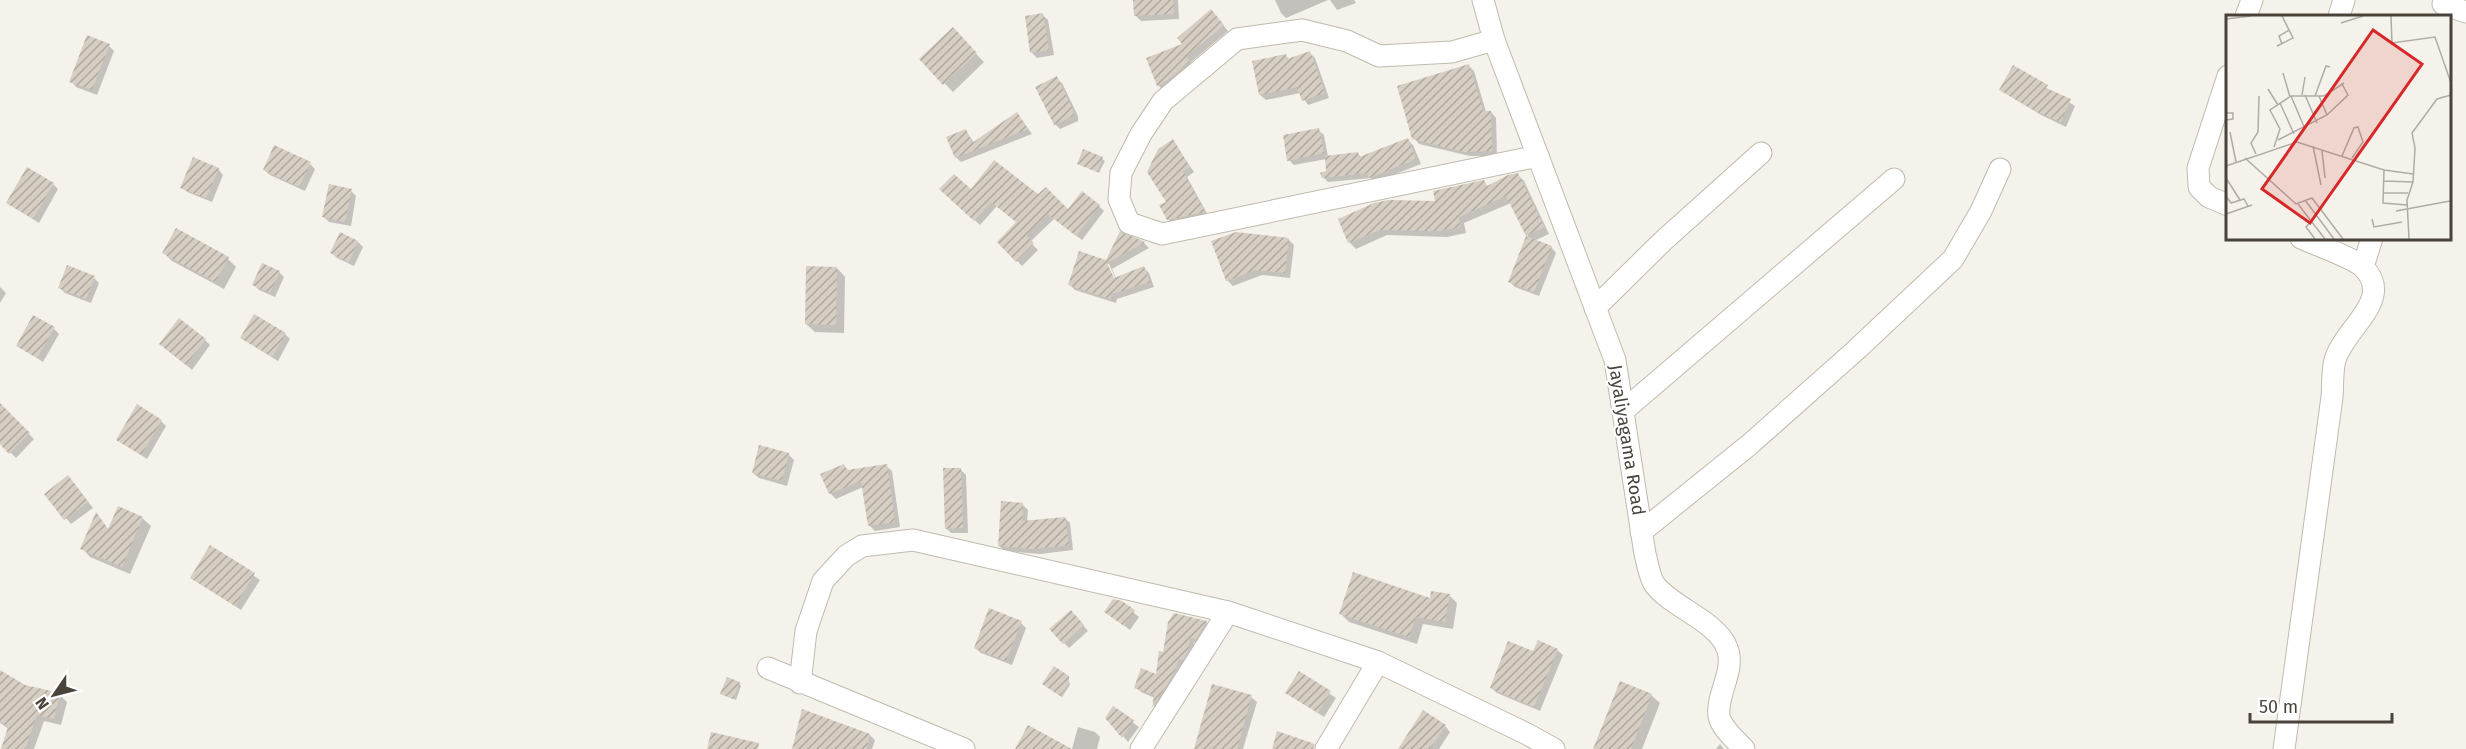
<svg xmlns="http://www.w3.org/2000/svg" width="2466" height="749" font-family="'Fira Sans',sans-serif">
  <style>
    .shadow { fill: #0003; fill-rule: evenodd }
    .building { fill: url(#building-hatch) }
    .lines { fill: none; stroke-linecap: round; stroke-linejoin: round }
    .minor-casing { stroke: #c0baae; stroke-width: 23 }
    .minor { stroke: #fff; stroke-width: 21 }
    .labels { text-anchor: middle; dominant-baseline: central; stroke-width: 4.5; stroke-linejoin: round; paint-order: stroke }
    .street-label { font-size: 18px; fill: #49433a; stroke: #fff }
    .inset-road { fill: none; stroke: #b0aca5; stroke-width: 1.5 }
    .view { fill: #d62828; fill-opacity: 0.15; stroke: #d62828; stroke-width: 3 }
    .inset-edge { fill: none; stroke: #49433a; stroke-width: 3 }
  </style>
  <defs>
    <pattern id="building-hatch" width="6" height="6" patternUnits="userSpaceOnUse" patternTransform="scale(1.5)"><rect width="6" height="6" fill="#d6cec2"/><path d="M-1 1l2-2M0 6l6-6M5 7l2-2" fill="none" stroke="#b0a99f"/></pattern>
  </defs>
  <rect width="100%" height="100%" fill="#f5f2ec"/>
  <g class="shadow">
    <polygon points="1135,0 1178,0 1179,19 1141,21 1135,15"/>
    <polygon points="1275,0 1328,0 1286,18 1281,13"/>
    <polygon points="1330,0 1354,0 1356,3 1337,10"/>
    <polygon points="1043,15 1048,20 1054,55 1037,58 1032,53"/>
    <polygon points="1216,16 1228,31 1191,62 1194,68 1163,90 1158,85 1185,45"/>
    <polygon points="952,29 984,62 953,92 921,59"/>
    <polygon points="109,46 114,51 97,95 76,87 71,81"/>
    <polygon points="1310,53 1315,58 1329,98 1308,105 1300,93 1266,100 1260,95 1286,56 1290,60"/>
    <polygon points="1469,66 1474,71 1486,112 1491,112 1496,118 1497,156 1470,156 1419,144 1414,138"/>
    <polygon points="2013,67 2075,106 2066,127 2041,115 2001,90"/>
    <polygon points="1056,78 1062,83 1078,116 1078,121 1060,129 1055,124"/>
    <polygon points="1022,120 1032,134 961,162 956,157 966,131 975,144"/>
    <polygon points="1318,130 1324,135 1328,157 1358,154 1362,158 1408,140 1413,145 1421,164 1375,182 1371,178 1328,182 1323,177 1328,172 1326,159 1294,165 1289,160"/>
    <polygon points="1173,141 1194,172 1187,177 1209,217 1174,225 1168,219"/>
    <polygon points="1102,159 1105,161 1099,173 1079,163"/>
    <polygon points="310,164 315,169 305,191 270,175 264,170"/>
    <polygon points="218,169 223,175 212,202 187,192 182,187"/>
    <polygon points="1518,175 1524,181 1549,234 1534,241 1551,247 1556,253 1539,296 1515,287 1510,282 1528,236 1511,203 1464,223 1466,233 1447,237 1387,235 1356,249 1350,243 1340,220 1436,202 1484,182 1488,187"/>
    <polygon points="53,184 58,189 39,223 8,203"/>
    <polygon points="941,189 1038,196 1068,211 1099,206 1104,211 1082,240 1054,219 1030,242 1038,250 1022,266 999,242 1018,223 997,206 980,225"/>
    <polygon points="351,191 356,196 351,226 329,222 324,217"/>
    <polygon points="176,230 228,259 236,267 224,289 172,261 164,253"/>
    <path d="M1120 233 1144 243 1149 248 1112 269 1116 278 1144 268 1149 273 1154 287 1117 299 1116 303 1075 290 1070 285 1107 262ZM1106 264H1109L1118 284 1115 285Z"/>
    <polygon points="1288,239 1294,245 1290,278 1262,275 1233,286 1227,280"/>
    <polygon points="358,242 363,247 354,266 337,258 332,253"/>
    <polygon points="837,268 845,277 844,333 815,332 806,324"/>
    <polygon points="279,272 284,277 275,297 259,290 254,285"/>
    <polygon points="94,278 99,283 91,303 65,293 60,288"/>
    <polygon points="0,287 6,293 0,303"/>
    <polygon points="54,329 59,334 43,362 18,346"/>
    <polygon points="285,334 290,339 278,361 241,338"/>
    <polygon points="205,340 210,345 192,370 161,344"/>
    <polygon points="6,411 34,439 16,458 0,442 0,417"/>
    <polygon points="161,421 166,426 147,459 118,439"/>
    <polygon points="788,454 794,460 787,486 759,478 753,473"/>
    <polygon points="843,465 849,471 886,466 892,471 900,527 875,531 869,525 863,487 836,499 831,494 822,475"/>
    <polygon points="961,470 966,475 968,533 951,533 946,528"/>
    <polygon points="74,483 93,508 71,524 46,494"/>
    <polygon points="1022,504 1028,510 1027,522 1065,518 1070,523 1073,550 1040,554 1005,551 999,546"/>
    <polygon points="96,515 109,530 142,518 151,526 130,574 90,557 82,548"/>
    <polygon points="211,547 260,580 241,610 192,578"/>
    <polygon points="1449,595 1457,603 1453,629 1423,624 1417,644 1349,622 1341,614"/>
    <polygon points="1121,602 1139,617 1130,630 1106,612"/>
    <polygon points="1076,617 1088,631 1069,648 1051,630"/>
    <polygon points="1206,622 1211,627 1201,644 1194,642 1193,656 1158,711 1154,707 1155,698 1141,692 1136,687 1158,676 1164,653"/>
    <polygon points="1021,623 1026,628 1012,665 981,653 975,648"/>
    <polygon points="1557,650 1563,655 1540,711 1497,693 1491,688 1534,653"/>
    <polygon points="0,672 24,686 60,695 67,702 61,725 44,721 34,749 2,749 9,729 0,723"/>
    <polygon points="1299,673 1336,698 1324,717 1287,693"/>
    <polygon points="1068,678 1070,685 1062,697 1046,686"/>
    <polygon points="739,683 741,686 736,700 722,693"/>
    <polygon points="1651,695 1660,703 1642,749 1598,749"/>
    <polygon points="1251,697 1257,702 1243,749 1195,749"/>
    <polygon points="1113,708 1139,727 1128,742 1107,717"/>
    <polygon points="803,711 870,735 875,740 872,749 791,749 795,747"/>
    <polygon points="1445,726 1450,732 1439,749 1400,749"/>
    <polygon points="1078,727 1095,732 1100,737 1097,749 1072,749"/>
    <polygon points="1720,744 1724,749 1716,749"/>
  </g>
  <g class="building">
    <polygon points="1133,0 1173,0 1174,14 1134,16"/>
    <polygon points="1211,9 1224,25 1187,56 1189,62 1165,82 1157,86 1146,58 1182,44 1177,38"/>
    <polygon points="1043,13 1049,50 1030,53 1025,16"/>
    <polygon points="953,27 977,53 943,85 919,59"/>
    <polygon points="87,35 110,44 92,90 69,82"/>
    <polygon points="1310,51 1325,93 1302,101 1297,87 1259,95 1252,61 1286,54 1287,59"/>
    <polygon points="1469,64 1483,111 1491,111 1492,151 1464,152 1412,139 1397,86"/>
    <polygon points="2013,65 2048,85 2046,88 2071,99 2061,122 2035,111 1999,90"/>
    <polygon points="1057,76 1073,110 1073,116 1054,125 1035,87"/>
    <polygon points="1017,112 1028,129 955,158 946,137 966,129 972,143"/>
    <polygon points="1319,128 1324,153 1287,161 1283,135"/>
    <polygon points="1408,138 1416,159 1369,178 1367,173 1322,178 1320,173 1326,171 1325,156 1358,152 1359,157"/>
    <polygon points="1173,139 1190,167 1183,171 1205,212 1167,220 1159,205 1166,202 1147,172 1158,149"/>
    <polygon points="274,145 311,162 299,187 263,170"/>
    <polygon points="1083,149 1103,157 1097,172 1077,164"/>
    <polygon points="193,157 219,168 206,198 180,188"/>
    <polygon points="994,160 1038,194 1046,187 1068,209 1082,191 1100,205 1076,236 1048,214 1026,235 1034,243 1016,262 997,242 1016,222 991,202 974,221 939,189 954,174 971,189"/>
    <polygon points="27,167 54,183 33,219 6,203"/>
    <polygon points="1518,173 1544,227 1526,236 1506,196 1459,217 1460,227 1440,231 1380,230 1348,243 1338,219 1374,203 1388,200 1435,201 1433,191 1484,180 1487,186 1508,175"/>
    <polygon points="329,184 352,189 345,222 322,217"/>
    <polygon points="176,228 229,257 215,282 162,253"/>
    <polygon points="1120,231 1145,242 1107,263 1114,278 1144,266 1150,282 1112,294 1110,299 1068,285 1079,251 1106,260"/>
    <polygon points="340,232 358,241 349,262 330,253"/>
    <polygon points="1236,232 1289,238 1285,273 1256,270 1226,281 1211,241"/>
    <polygon points="1526,236 1552,246 1534,292 1508,282"/>
    <polygon points="262,263 280,271 270,293 252,285"/>
    <polygon points="67,265 95,276 86,299 58,288"/>
    <polygon points="806,266 837,267 836,325 805,324"/>
    <polygon points="254,314 286,333 272,357 240,338"/>
    <polygon points="33,315 55,327 37,358 16,346"/>
    <polygon points="179,318 206,339 186,365 159,344"/>
    <polygon points="0,403 30,433 9,454 0,444"/>
    <polygon points="137,404 162,420 141,455 116,440"/>
    <polygon points="759,445 789,453 782,481 752,473"/>
    <polygon points="844,464 847,470 887,464 895,522 868,526 861,481 829,494 820,474"/>
    <polygon points="943,468 961,468 963,528 945,529"/>
    <polygon points="68,475 88,502 64,520 44,494"/>
    <polygon points="1001,501 1023,503 1022,521 1065,517 1069,545 1033,549 998,546"/>
    <polygon points="118,506 143,517 122,567 80,549 96,512 108,529"/>
    <polygon points="210,545 255,573 235,606 190,578"/>
    <polygon points="1353,572 1430,598 1431,591 1450,594 1445,622 1416,617 1409,637 1339,614"/>
    <polygon points="1113,599 1122,601 1135,610 1124,626 1104,612"/>
    <polygon points="989,608 1022,621 1006,661 974,648"/>
    <polygon points="1071,610 1084,625 1063,644 1049,629"/>
    <polygon points="1174,613 1207,621 1196,639 1190,638 1188,651 1183,660 1179,659 1173,675 1152,708 1154,695 1134,688 1141,668 1156,674 1159,651 1163,652 1168,622"/>
    <polygon points="1538,640 1558,649 1534,707 1490,688 1508,641 1533,651"/>
    <polygon points="1054,666 1069,676 1069,682 1060,696 1042,684"/>
    <polygon points="0,670 25,685 60,693 54,719 37,715 25,749 1,749 8,727 0,722"/>
    <polygon points="1299,671 1331,691 1318,713 1285,693"/>
    <polygon points="727,677 740,682 733,699 720,694"/>
    <polygon points="1620,681 1652,694 1631,749 1593,749"/>
    <polygon points="1212,684 1252,695 1237,749 1194,749"/>
    <polygon points="1113,706 1134,720 1122,738 1105,718"/>
    <polygon points="802,709 870,734 866,749 792,749"/>
    <polygon points="1423,710 1446,725 1430,749 1398,749"/>
    <polygon points="1028,725 1072,749 1015,749"/>
    <polygon points="1277,731 1315,744 1313,749 1272,749"/>
    <polygon points="711,732 759,743 758,749 707,749"/>
  </g>
  <g class="lines">
    <g class="minor-casing">
      <g id="minor">
        <path d="M1483 0 1494 40 1615 360 1645 554C1648 564 1649 577 1655 585 1673 608 1717 621 1727 648 1736 670 1716 694 1719 716 1721 728 1736 740 1744 749"/>
        <polyline points="2443,4 2466,12"/>
        <polyline points="2246,16 2252,0"/>
        <polyline points="2339,16 2344,0"/>
        <polyline points="1494,40 1452,52 1379,56 1347,41 1302,30 1237,39 1163,101 1141,134 1121,173 1119,199 1129,223 1162,234 1538,156"/>
        <polyline points="2228,76 2198,168 2199,187 2209,197 2228,205"/>
        <polyline points="2363,267 2372,238"/>
        <polyline points="1595,308 1663,241 1761,153"/>
        <polyline points="1623,411 1894,179"/>
        <polyline points="1641,532 1749,445 1855,351 1953,259 1981,211 2000,169"/>
        <polyline points="768,668 964,749"/>
        <polyline points="800,683 806,631 823,581 846,556 862,546 913,540 1228,612 1378,662 1527,734 1554,749"/>
        <polyline points="1141,749 1228,612"/>
        <polyline points="1326,749 1378,662"/>
        <path d="M2284 749 2332 397C2333 385 2332 371 2335 360 2345 327 2394 300 2364 268 2356 259 2314 244 2301 238"/>
      </g>
    </g>
    <use href="#minor" class="minor"/>
  </g>
  <g class="labels">
    <g class="street-label">
      <text transform="translate(1627 440) rotate(81)">Jayaliyagama Road</text>
    </g>
  </g>
  <g transform="translate(2226 15)">
    <rect width="225" height="225" fill="#f5f2ec"/>
    <path class="inset-road" d="M165 1 166 28 209 22 225 68M0 4 25 1M115 8 137 1M56 29 53 21 63 15M51 31 67 23 56 1M57 58 64 82M42 74 52 90M76 80 79 62M79 80 91 108M65 81 79 114M89 81 100 51 104 52M93 81 101 100M54 88 68 119M0 98H7V104L0 105M4 117 10 147M52 125 101 100 122 80 116 69M87 131 95 170M48 132 54 114 44 95 65 81H98L118 68M96 136 99 163M30 139 25 128 32 117 33 81M116 141 128 113 132 112 137 127 126 143M19 143 70 189 86 183 117 224M0 151 71 127 158 155 187 159M158 155 157 188 181 190M0 163 14 185M158 166 187 167M157 178H182M0 181 5 188 18 184 22 191M79 185 108 224M72 189 99 224M170 196 224 186M0 199 26 190M146 204 148 212 176 207M85 206 80 212 89 224M183 224 181 185 187 167 189 133 186 118 211 84 225 80"/>
    <path class="view" d="M147 15 196 49 84 208 36 174Z"/>
    <rect width="225" height="225" class="inset-edge"/>
  </g>
  <g transform="translate(54 695) rotate(235)" stroke="#ffffff" stroke-width="4.5" paint-order="stroke">
  <path d="M0-4.5L10 22L0 15L-10 22Z" fill="#49433a"/>
  <text y="-9" font-size="16" font-weight="bold" text-anchor="middle" fill="#49433a">N</text>
  </g>
  <path d="M2250 713v9h142v-9" fill="none" stroke="#49433a" stroke-width="3"/>
  <text x="2259" y="713" font-size="18" fill="#49433a" stroke="#ffffff" stroke-width="4.5" paint-order="stroke">50 m</text>
</svg>
